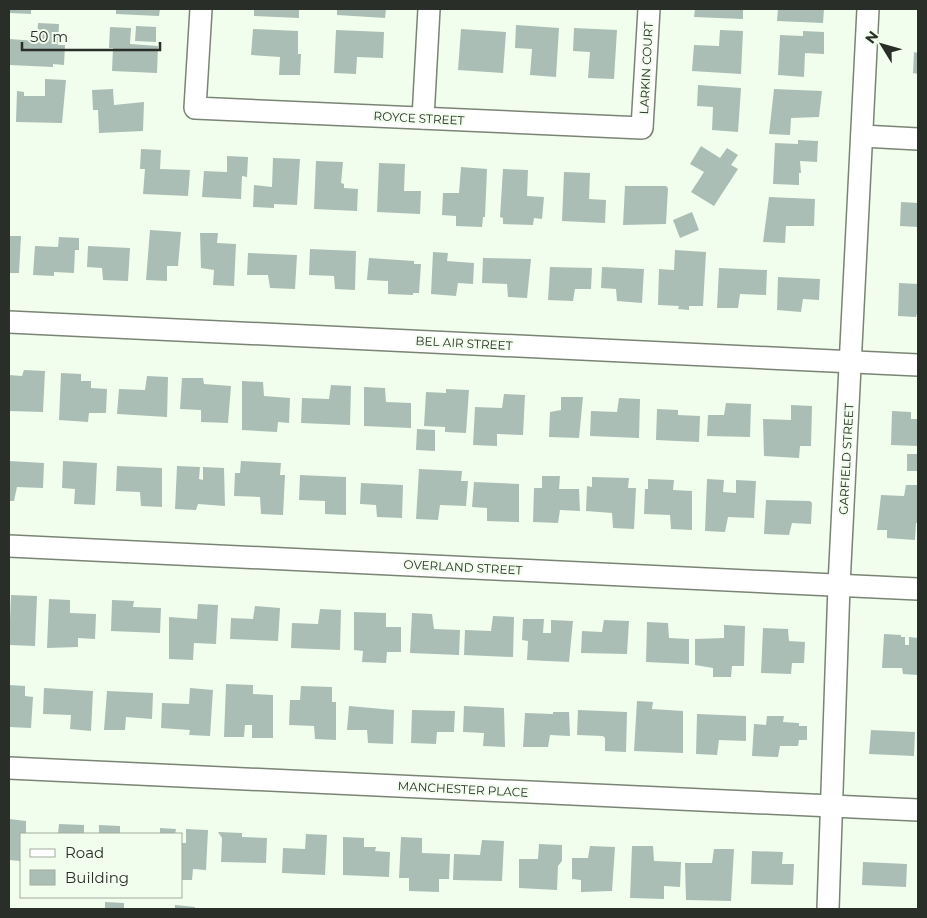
<svg xmlns="http://www.w3.org/2000/svg" width="927" height="918" font-family="Montserrat,sans-serif">
  <style>
    .building { fill: #aabeb6 }
    .lines { fill: none; stroke-linecap: round; stroke-linejoin: round }
    .street-casing { stroke: #7a8475; stroke-width: 24 }
    .street { stroke: #fff; stroke-width: 21 }
    .labels { text-anchor: middle; dominant-baseline: central; stroke-width: 4; stroke-linejoin: round; paint-order: stroke }
    .street-label { font-size: 12px; fill: #2a2e28; stroke: #f2feed }
  </style>
  <rect width="100%" height="100%" fill="#f2feed"/>
  <g class="building">
    <polygon points="10,9 31,9 31,14 10,13"/>
    <polygon points="116,9 160,9 159,16 116,14"/>
    <polygon points="254,9 299,9 299,18 254,16"/>
    <polygon points="337,9 386,9 385,18 337,15"/>
    <polygon points="695,9 743,9 743,19 694,17"/>
    <polygon points="778,9 824,9 823,23 777,21"/>
    <polygon points="38,23 59,24 58,45 65,45 64,65 53,64 53,67 9,65 9,39 37,41"/>
    <polygon points="516,25 559,28 556,77 530,75 532,49 515,48"/>
    <polygon points="136,26 156,27 156,42 135,41"/>
    <polygon points="110,27 131,28 130,44 158,46 157,73 112,71 113,48 109,48"/>
    <polygon points="574,28 617,30 614,79 588,78 590,52 573,51"/>
    <polygon points="253,29 298,31 298,54 301,54 300,75 279,75 280,57 251,55"/>
    <polygon points="461,29 506,32 503,73 458,70"/>
    <polygon points="336,30 384,32 383,58 357,57 356,74 334,73"/>
    <polygon points="720,30 743,31 741,74 692,71 694,45 719,46"/>
    <polygon points="803,31 824,32 824,54 805,53 804,77 778,75 780,35 803,36"/>
    <polygon points="914,52 918,53 918,74 913,73"/>
    <polygon points="45,79 66,80 62,123 16,122 17,91 24,92 24,96 45,96"/>
    <polygon points="698,85 741,88 738,132 712,130 713,107 697,106"/>
    <polygon points="113,89 114,105 144,102 143,131 99,133 98,110 93,110 92,90"/>
    <polygon points="774,89 822,91 819,117 791,118 790,135 769,134"/>
    <polygon points="798,140 818,141 817,162 800,161 801,173 799,173 799,185 773,184 775,143 798,144"/>
    <polygon points="701,146 720,158 727,148 738,155 731,165 738,169 714,206 691,192 704,172 690,164"/>
    <polygon points="141,149 161,150 160,169 190,170 188,196 143,194 145,169 140,169"/>
    <polygon points="227,156 248,157 247,177 242,176 241,199 202,197 204,171 227,172"/>
    <polygon points="273,158 300,159 297,205 274,204 274,208 253,207 254,185 272,187"/>
    <polygon points="316,161 343,162 341,183 344,184 344,188 358,189 357,211 314,209"/>
    <polygon points="379,163 405,164 404,191 421,191 420,214 377,212"/>
    <polygon points="461,167 487,169 485,217 483,217 482,227 456,226 456,216 442,215 443,193 459,193"/>
    <polygon points="503,169 528,170 527,196 544,197 542,219 534,218 533,225 503,224 503,218 500,217"/>
    <polygon points="564,172 590,173 589,199 606,200 605,223 562,221"/>
    <polygon points="625,186 666,186 668,188 666,224 623,225"/>
    <polygon points="769,197 815,199 814,226 786,226 785,243 763,242"/>
    <polygon points="901,202 918,203 918,227 900,226"/>
    <polygon points="692,212 699,230 680,238 673,220"/>
    <polygon points="150,230 181,232 178,266 167,266 167,281 146,280"/>
    <polygon points="200,233 218,233 217,243 236,244 234,286 213,285 214,270 201,268"/>
    <polygon points="9,236 21,236 19,273 9,273"/>
    <polygon points="59,237 79,238 79,250 75,250 74,273 54,272 54,276 33,275 35,246 58,247"/>
    <polygon points="88,246 130,248 128,281 103,280 102,268 87,267"/>
    <polygon points="310,249 356,251 355,290 335,289 334,276 309,275"/>
    <polygon points="675,250 706,252 703,306 689,306 689,310 678,309 679,306 658,305 659,269 674,270"/>
    <polygon points="433,252 448,253 447,261 474,263 473,284 458,283 456,296 431,294"/>
    <polygon points="248,253 297,255 295,289 270,288 268,275 247,275"/>
    <polygon points="369,258 414,261 414,264 421,264 419,293 413,293 413,295 388,294 388,281 367,280"/>
    <polygon points="483,258 531,259 527,298 508,297 507,284 482,283"/>
    <polygon points="550,267 592,268 591,289 575,289 573,301 548,300"/>
    <polygon points="602,267 644,269 642,303 617,301 616,289 601,288"/>
    <polygon points="719,268 767,270 766,295 740,294 738,308 717,308"/>
    <polygon points="778,277 820,279 819,300 803,299 801,312 777,310"/>
    <polygon points="899,283 918,284 918,310 916,317 898,316"/>
    <polygon points="24,370 45,371 43,412 9,411 9,375 22,376"/>
    <polygon points="61,373 81,374 81,381 91,381 91,388 107,389 106,413 89,413 88,422 59,420"/>
    <polygon points="147,376 168,377 167,417 117,414 119,389 145,390"/>
    <polygon points="182,378 203,378 204,384 231,386 228,423 201,422 201,410 180,409"/>
    <polygon points="242,381 263,382 264,396 290,398 289,423 278,422 277,432 242,430"/>
    <polygon points="331,385 351,386 350,425 301,423 302,398 329,399"/>
    <polygon points="364,387 385,388 386,402 411,403 411,428 364,426"/>
    <polygon points="446,389 469,390 466,433 445,432 445,427 424,426 426,392 446,393"/>
    <polygon points="504,394 525,395 523,435 497,434 497,446 473,445 475,407 502,408"/>
    <polygon points="561,397 583,397 579,438 549,437 550,412 561,410"/>
    <polygon points="619,398 640,399 639,438 590,436 591,411 617,412"/>
    <polygon points="726,403 751,404 750,437 707,436 708,415 724,415"/>
    <polygon points="791,405 812,406 811,446 800,446 799,458 764,456 763,419 791,420"/>
    <polygon points="657,409 678,410 678,415 700,416 699,442 656,440"/>
    <polygon points="892,411 911,412 911,419 918,419 918,446 891,445"/>
    <polygon points="417,429 435,430 435,451 416,450"/>
    <rect x="907" y="454" width="11" height="17"/>
    <polygon points="9,461 44,463 43,488 17,487 14,501 9,501"/>
    <polygon points="63,461 97,463 95,505 74,504 75,489 62,488"/>
    <polygon points="241,461 281,463 280,475 285,475 283,515 261,514 260,497 234,496 235,473 240,473"/>
    <polygon points="117,466 162,468 162,507 141,506 140,492 116,491"/>
    <polygon points="177,466 200,467 199,479 203,480 203,467 224,468 225,506 198,504 196,510 175,509"/>
    <polygon points="419,469 462,471 461,481 468,481 466,506 440,505 438,520 416,519"/>
    <polygon points="300,475 346,477 346,515 325,514 325,501 299,500"/>
    <polygon points="542,476 560,476 559,489 579,489 580,511 560,510 558,523 533,522 534,488 542,488"/>
    <polygon points="592,477 629,478 628,488 636,488 634,529 613,528 612,513 586,511 587,486 592,487"/>
    <polygon points="648,479 674,480 673,490 692,491 692,530 671,529 670,515 644,514 645,489 648,489"/>
    <polygon points="707,479 724,480 723,492 736,493 736,480 756,481 754,518 728,517 725,532 705,531"/>
    <polygon points="474,482 519,484 519,522 487,521 487,508 472,507"/>
    <polygon points="361,483 403,485 402,518 377,517 376,505 360,504"/>
    <polygon points="906,485 918,485 918,523 916,523 915,540 887,538 887,530 877,530 881,495 904,496"/>
    <polygon points="766,500 810,501 812,503 811,524 792,523 789,535 764,534"/>
    <polygon points="11,595 37,596 35,646 9,645"/>
    <polygon points="49,599 70,600 70,613 96,614 95,639 78,638 78,647 47,648"/>
    <polygon points="112,600 134,601 133,607 161,608 160,633 111,631"/>
    <polygon points="198,604 218,605 216,644 194,643 193,660 169,659 169,617 197,619"/>
    <polygon points="255,606 280,608 278,641 230,639 231,618 253,619"/>
    <polygon points="320,609 341,610 340,650 291,648 292,623 318,624"/>
    <polygon points="354,612 386,613 386,627 401,627 401,652 387,652 386,663 362,662 363,651 354,650"/>
    <polygon points="412,613 432,614 434,629 460,630 459,655 410,653"/>
    <polygon points="493,616 514,617 513,657 464,655 465,630 491,631"/>
    <polygon points="523,619 544,619 543,633 551,633 551,620 573,621 569,662 527,660 528,641 522,640"/>
    <polygon points="604,620 629,621 627,654 581,653 582,631 602,632"/>
    <polygon points="647,622 668,623 669,638 689,639 689,664 646,662"/>
    <polygon points="724,625 745,626 744,666 732,666 731,677 713,677 713,668 695,665 695,639 724,638"/>
    <polygon points="763,628 788,629 789,641 805,642 804,663 792,663 791,674 761,673"/>
    <polygon points="884,634 901,635 901,637 905,637 905,645 909,645 909,637 918,638 918,675 903,674 902,668 882,668"/>
    <polygon points="226,684 253,685 253,694 273,695 273,738 252,738 252,725 245,725 244,737 224,737"/>
    <polygon points="9,685 25,686 25,696 33,697 31,728 9,727"/>
    <polygon points="301,686 332,687 332,702 336,702 336,740 315,739 314,726 289,725 290,700 300,700"/>
    <polygon points="44,688 93,691 91,731 70,729 71,715 43,714"/>
    <polygon points="190,688 213,690 210,736 189,735 190,730 161,728 162,703 189,704"/>
    <polygon points="107,691 153,693 152,719 126,717 125,730 104,730"/>
    <polygon points="637,701 653,702 652,709 683,711 683,753 634,751"/>
    <polygon points="349,706 394,710 393,744 368,743 367,730 347,730"/>
    <polygon points="464,706 504,708 505,747 483,746 484,733 463,732"/>
    <polygon points="412,710 455,711 454,732 437,732 436,744 411,743"/>
    <polygon points="578,710 627,712 626,752 605,751 605,738 603,736 577,735"/>
    <polygon points="553,712 569,712 570,736 550,735 548,747 523,747 525,713 553,714"/>
    <polygon points="697,714 746,716 746,741 719,740 717,755 696,754"/>
    <polygon points="767,716 784,716 783,722 799,723 799,726 807,726 807,740 799,740 798,746 780,746 778,757 752,756 754,724 766,725"/>
    <polygon points="871,730 915,732 914,756 869,754"/>
    <polygon points="9,819 26,821 26,834 21,834 21,861 9,860"/>
    <polygon points="59,824 84,825 84,834 58,834"/>
    <polygon points="99,825 120,826 120,834 99,834"/>
    <polygon points="160,828 176,829 175,834 160,834"/>
    <polygon points="186,829 208,830 206,870 193,869 192,880 181,880 181,843 186,843"/>
    <polygon points="218,832 242,833 242,837 267,838 266,863 221,862 222,838"/>
    <polygon points="306,834 327,835 325,875 282,873 283,848 305,849"/>
    <polygon points="343,837 364,838 364,847 376,847 375,851 390,852 389,877 343,875"/>
    <polygon points="401,837 422,838 422,853 450,854 449,879 439,879 439,892 409,891 409,878 399,878"/>
    <polygon points="482,840 504,841 502,881 453,880 454,854 480,855"/>
    <polygon points="539,844 562,845 562,861 558,866 557,890 519,888 519,859 538,859"/>
    <polygon points="590,846 615,847 612,891 581,892 581,880 572,879 572,858 588,858"/>
    <polygon points="632,846 653,846 654,861 681,862 680,887 664,886 664,899 630,898"/>
    <polygon points="714,849 734,849 731,901 686,900 685,863 712,863"/>
    <polygon points="752,851 783,852 782,864 794,864 793,885 751,884"/>
    <polygon points="863,862 907,864 906,887 862,885"/>
    <polygon points="105,902 124,903 124,909 105,909"/>
    <polygon points="175,905 195,907 195,909 175,909"/>
  </g>
  <g class="lines">
    <g class="street-casing">
      <g id="street">
        <polyline points="201,9 195,108 642,128 649,9"/>
        <polyline points="423,118 429,9"/>
        <polyline points="862,136 918,139"/>
        <polyline points="9,322 918,365"/>
        <polyline points="9,546 918,589"/>
        <polyline points="9,768 918,810"/>
        <polyline points="828,909 839,585 868,9"/>
      </g>
    </g>
    <use href="#street" class="street"/>
  </g>
  <g class="labels">
    <g class="street-label">
      <text transform="translate(646 68) rotate(-87)">LARKIN COURT</text>
      <text transform="translate(419 118) rotate(3)">ROYCE STREET</text>
      <text transform="translate(464 343) rotate(3)">BEL AIR STREET</text>
      <text transform="translate(846 459) rotate(-87)">GARFIELD STREET</text>
      <text transform="translate(463 567) rotate(3)">OVERLAND STREET</text>
      <text transform="translate(463 789) rotate(3)">MANCHESTER PLACE</text>
    </g>
  </g>
  <rect width="927" height="918" fill="none" stroke="#2a2e28" stroke-width="20"/>
  <rect x="20" y="833" width="162" height="65" fill="#f2feed" stroke="#a2ab9e"/>
  <rect x="30" y="849" width="25" height="8" fill="#ffffff" stroke="#a2ab9e"/>
  <text x="65" y="858" font-size="15" fill="#2a2e28">Road</text>
  <rect x="30" y="870" width="25" height="15" fill="#aabeb6" stroke="#a2ab9e"/>
  <text x="65" y="883" font-size="15" fill="#2a2e28">Building</text>
  <g transform="translate(882 45) rotate(307)" stroke="#f2feed" stroke-width="4" paint-order="stroke">
  <path d="M0-4L9 19L0 12L-9 19Z" fill="#2a2e28"/>
  <text y="-8" font-size="14" font-weight="bold" text-anchor="middle" fill="#2a2e28">N</text>
  </g>
  <path d="M22 42v8h138v-8" fill="none" stroke="#2a2e28" stroke-width="2.5"/>
  <text x="30" y="42" font-size="15" fill="#2a2e28" stroke="#f2feed" stroke-width="4" paint-order="stroke">50 m</text>
</svg>
